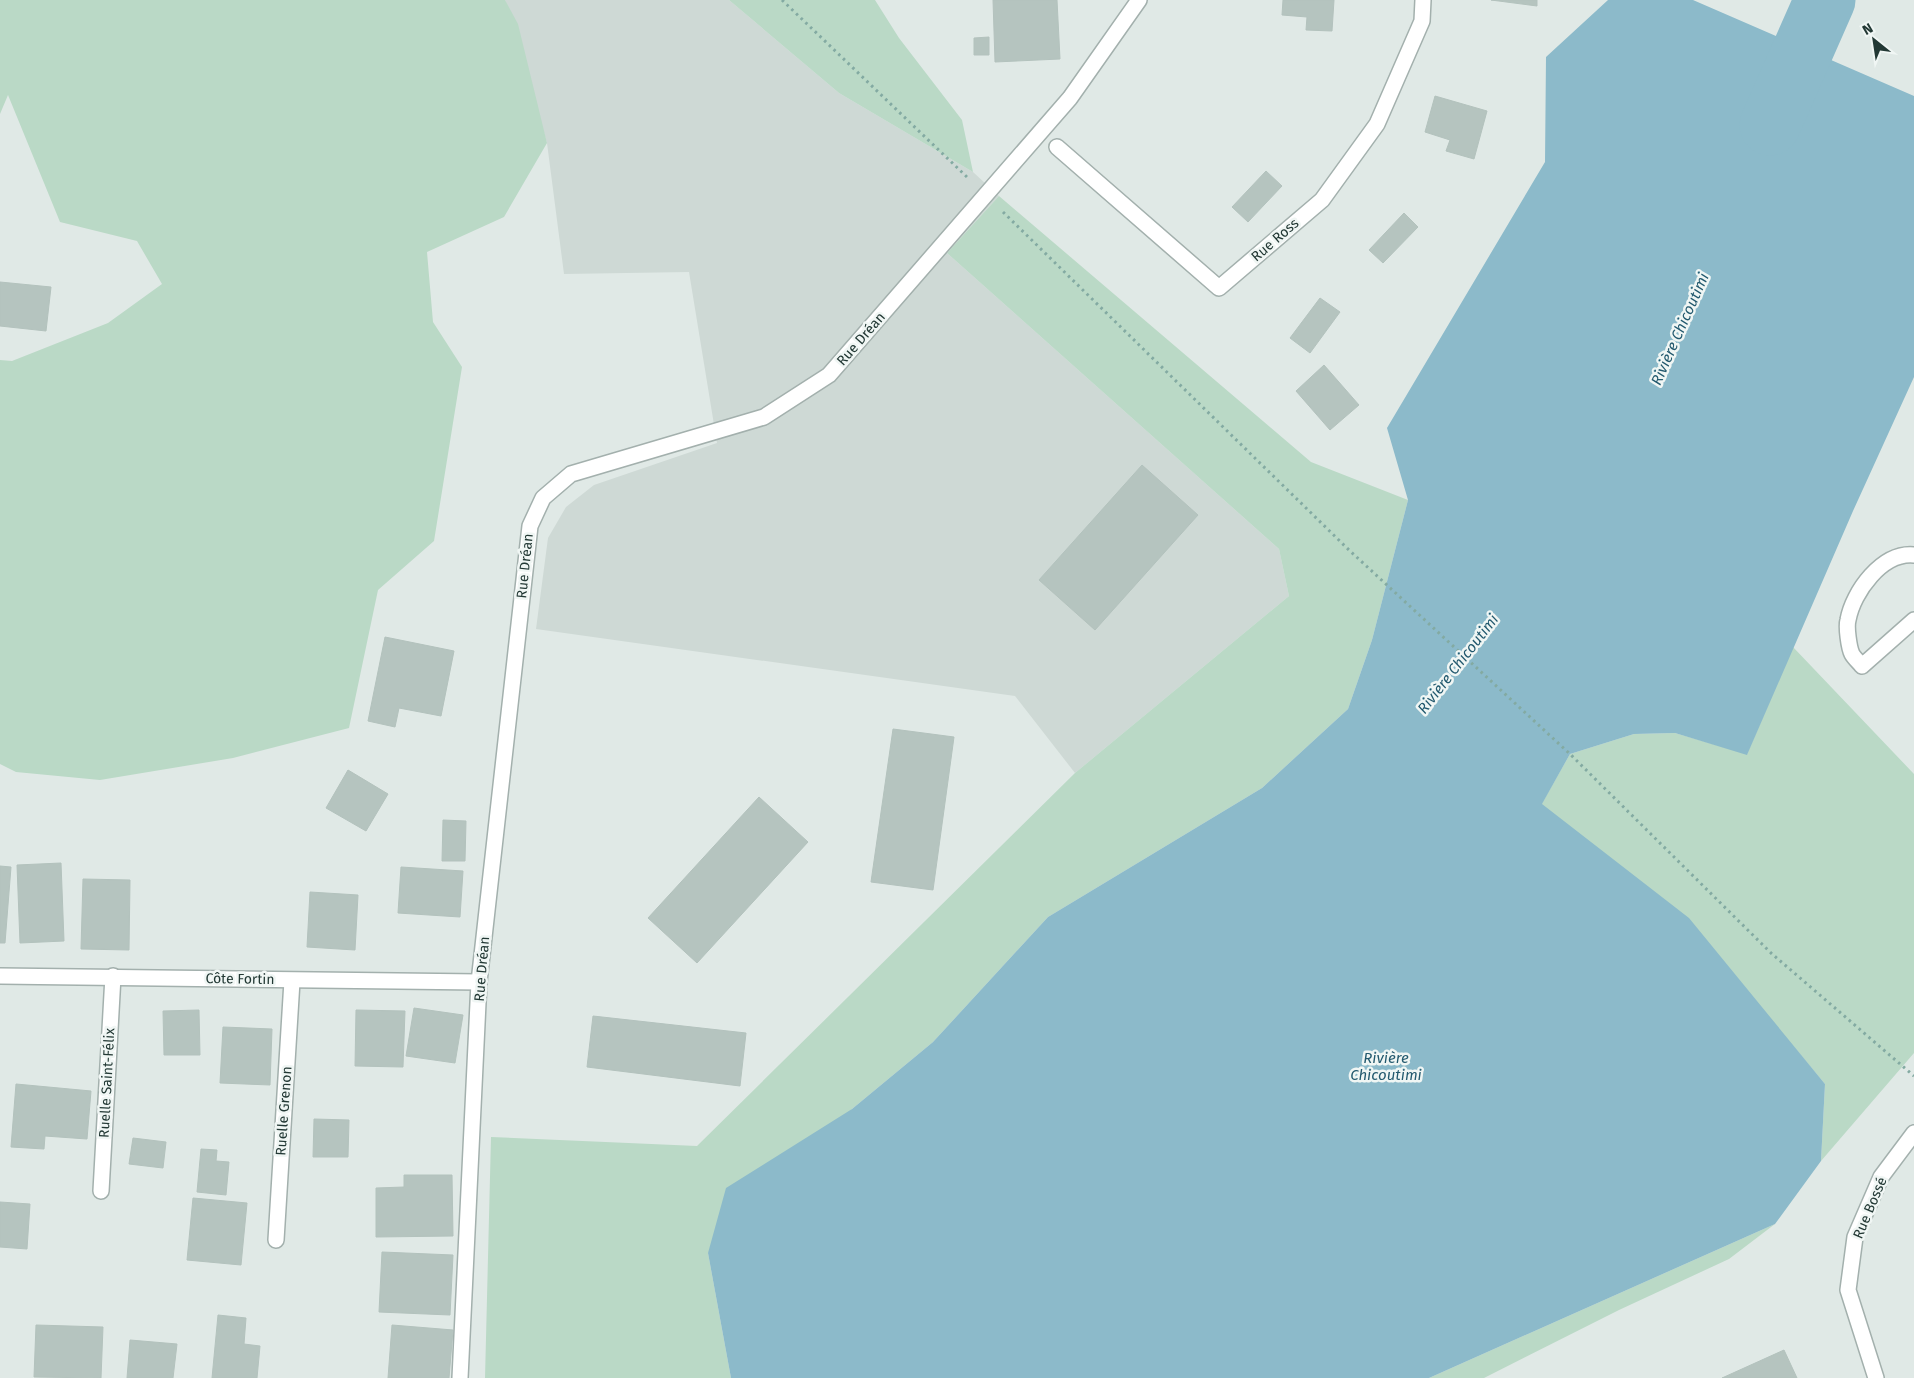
<svg xmlns="http://www.w3.org/2000/svg" width="1914" height="1378" font-family="'Fira Sans',sans-serif">
  <style>
    .built { fill: #ced9d5 }
    .green { fill: #bad9c6 }
    .water { fill: #8cbaca }
    .lines { fill: none; stroke-linecap: round; stroke-linejoin: round }
    .river { stroke: #8cbaca; stroke-width: 61 }
    .building { fill: #b5c4bf; stroke: #b3c2bd }
    .lane-casing { stroke: #a3b0ad; stroke-width: 18 }
    .street-casing { stroke: #a3b0ad; stroke-width: 18 }
    .path { stroke: #83aaa2; stroke-width: 3; stroke-dasharray: 2.5 4; stroke-linecap: butt }
    .lane { stroke: #fff; stroke-width: 15 }
    .street { stroke: #fff; stroke-width: 15 }
    .labels { text-anchor: middle; dominant-baseline: central; stroke-width: 5; stroke-linejoin: round; paint-order: stroke }
    .street-label { font-size: 14px; fill: #223834; stroke: #f0f6f4 }
    .water-label { font-size: 15px; font-style: italic; fill: #22596e; stroke: #f0f6f4 }
  </style>
  <rect width="100%" height="100%" fill="#e0e9e6"/>
  <polygon class="built" points="505,0 729,0 839,93 973,172 999,196 947,253 1279,549 1289,596 1075,773 1015,696 536,629 548,538 566,507 594,485 717,443 689,272 564,274 547,143"/>
  <g class="green">
    <polygon points="0,0 505,0 518,24 547,143 504,217 427,252 433,322 462,367 434,541 378,590 349,728 233,758 100,780 16,772 0,764 0,360 12,361 108,323 162,284 137,241 60,222 8,95 0,114"/>
    <polygon points="729,0 875,0 899,38 962,120 973,172 839,93"/>
    <polygon points="999,196 1311,462 1408,500 1372,640 1348,709 1262,788 1048,917 933,1042 852,1109 708,1253 731,1378 485,1378 491,1137 697,1146 1075,773 1289,596 1279,549 947,253"/>
    <polygon points="1793,647 1914,774 1914,1053 1821,1161 1825,1084 1794,1047 1541,805 1570,754 1634,734 1675,733 1747,754"/>
    <polygon points="1775,1224 1729,1259 1619,1310 1484,1378 1429,1378"/>
  </g>
  <polygon class="water" points="1608,0 1693,0 1914,96 1914,377 1853,511 1747,755 1675,733 1634,734 1570,754 1542,804 1689,918 1825,1084 1821,1161 1775,1224 1429,1378 731,1378 708,1253 726,1188 852,1109 933,1042 1048,917 1262,788 1348,709 1372,640 1408,500 1387,428 1545,162 1546,57"/>
  <g class="lines">
    <polyline class="river" points="1770,125 1825,0"/>
  </g>
  <g class="building">
    <polygon points="993,0 1057,0 1060,59 995,62"/>
    <polygon points="1283,0 1334,0 1332,31 1306,30 1307,17 1282,15"/>
    <polygon points="1491,0 1537,0 1537,6"/>
    <polygon points="989,37 989,55 974,55 974,38"/>
    <polygon points="1435,96 1487,111 1474,159 1446,151 1450,140 1425,132"/>
    <polygon points="1266,171 1282,186 1248,222 1232,207"/>
    <polygon points="1404,213 1418,227 1383,263 1369,250"/>
    <polygon points="0,282 51,287 46,331 0,326"/>
    <polygon points="1320,298 1340,312 1310,353 1290,338"/>
    <polygon points="1324,365 1359,405 1330,430 1296,391"/>
    <polygon points="1142,465 1198,515 1095,630 1039,580"/>
    <polygon points="385,637 454,651 441,716 399,708 395,727 368,721"/>
    <polygon points="893,729 954,737 933,890 871,882"/>
    <polygon points="348,770 388,794 366,831 326,808"/>
    <polygon points="759,797 808,842 697,963 648,918"/>
    <polygon points="443,820 466,821 465,861 442,861"/>
    <polygon points="61,863 64,941 20,943 17,865"/>
    <polygon points="0,866 11,867 5,943 0,943"/>
    <polygon points="401,867 463,871 460,917 398,913"/>
    <polygon points="83,879 130,880 129,950 81,949"/>
    <polygon points="310,892 358,895 355,950 307,947"/>
    <polygon points="414,1008 463,1015 455,1063 406,1056"/>
    <polygon points="199,1010 200,1055 164,1055 163,1011"/>
    <polygon points="356,1010 405,1011 403,1067 355,1066"/>
    <polygon points="593,1016 746,1033 740,1086 587,1067"/>
    <polygon points="223,1027 272,1029 270,1085 220,1083"/>
    <polygon points="16,1084 91,1091 87,1139 45,1136 44,1149 11,1147"/>
    <polygon points="314,1119 349,1120 348,1157 313,1157"/>
    <polygon points="133,1138 166,1142 163,1168 129,1164"/>
    <polygon points="201,1149 217,1150 216,1161 229,1162 226,1195 197,1192"/>
    <polygon points="404,1175 452,1175 453,1236 376,1237 376,1188 404,1187"/>
    <polygon points="193,1198 247,1203 241,1265 187,1260"/>
    <polygon points="0,1202 30,1204 27,1249 0,1247"/>
    <polygon points="382,1252 453,1255 450,1315 379,1312"/>
    <polygon points="218,1315 246,1318 244,1344 260,1346 257,1378 212,1378"/>
    <polygon points="36,1325 103,1327 101,1378 34,1377"/>
    <polygon points="392,1325 453,1330 449,1378 388,1378"/>
    <polygon points="130,1340 177,1344 173,1378 127,1378"/>
    <polygon points="1784,1350 1797,1378 1722,1378"/>
  </g>
  <g class="lines">
    <g class="lane-casing">
      <path id="lane" d="M1914 555C1882 552 1853 592 1848 620 1846 627 1849 648 1852 654 1854 658 1859 662 1862 666L1914 620"/>
    </g>
    <g class="street-casing">
      <g id="street">
        <polyline points="1057,147 1219,288 1322,200 1377,124 1422,21 1423,0"/>
        <polyline points="0,976 479,982"/>
        <polyline points="101,1191 113,976"/>
        <polyline points="276,1240 292,981"/>
        <polyline points="460,1378 479,982 530,526 543,498 571,474 764,417 829,375 1070,98 1139,0"/>
        <polyline points="1876,1378 1848,1290 1855,1237 1881,1177 1914,1133"/>
      </g>
    </g>
    <g class="path">
      <polyline points="782,0 968,178"/>
      <polyline points="1003,212 1349,550 1570,754 1771,953 1914,1076"/>
    </g>
    <use href="#lane" class="lane"/>
    <use href="#street" class="street"/>
  </g>
  <g class="labels">
    <g class="street-label">
      <text transform="translate(1275 240) rotate(-41)">Rue Ross</text>
      <text transform="translate(861 339) rotate(-49)">Rue Dréan</text>
      <text transform="translate(525 566) rotate(-84)">Rue Dréan</text>
      <text transform="translate(482 969) rotate(-85)">Rue Dréan</text>
      <text transform="translate(240 979) rotate(1)">Côte Fortin</text>
      <text transform="translate(107 1083) rotate(-87)">Ruelle Saint-Félix</text>
      <text transform="translate(284 1111) rotate(-86)">Ruelle Grenon</text>
      <text transform="translate(1870 1208) rotate(-67)">Rue Bossé</text>
    </g>
    <g class="water-label">
      <text transform="translate(1680 329) rotate(-66)">Rivière Chicoutimi</text>
      <text transform="translate(1458 664) rotate(-52)">Rivière Chicoutimi</text>
      <text x="1386" y="1058">Rivière<tspan x="1386" dy="17">Chicoutimi</tspan></text>
    </g>
  </g>
  <g transform="translate(1874 40) rotate(330)" stroke="#f0f6f4" stroke-width="4" paint-order="stroke">
  <path d="M0-4L9 19L0 12L-9 19Z" fill="#223834"/>
  <text y="-8" font-size="14" font-weight="bold" text-anchor="middle" fill="#223834">N</text>
  </g>
</svg>
